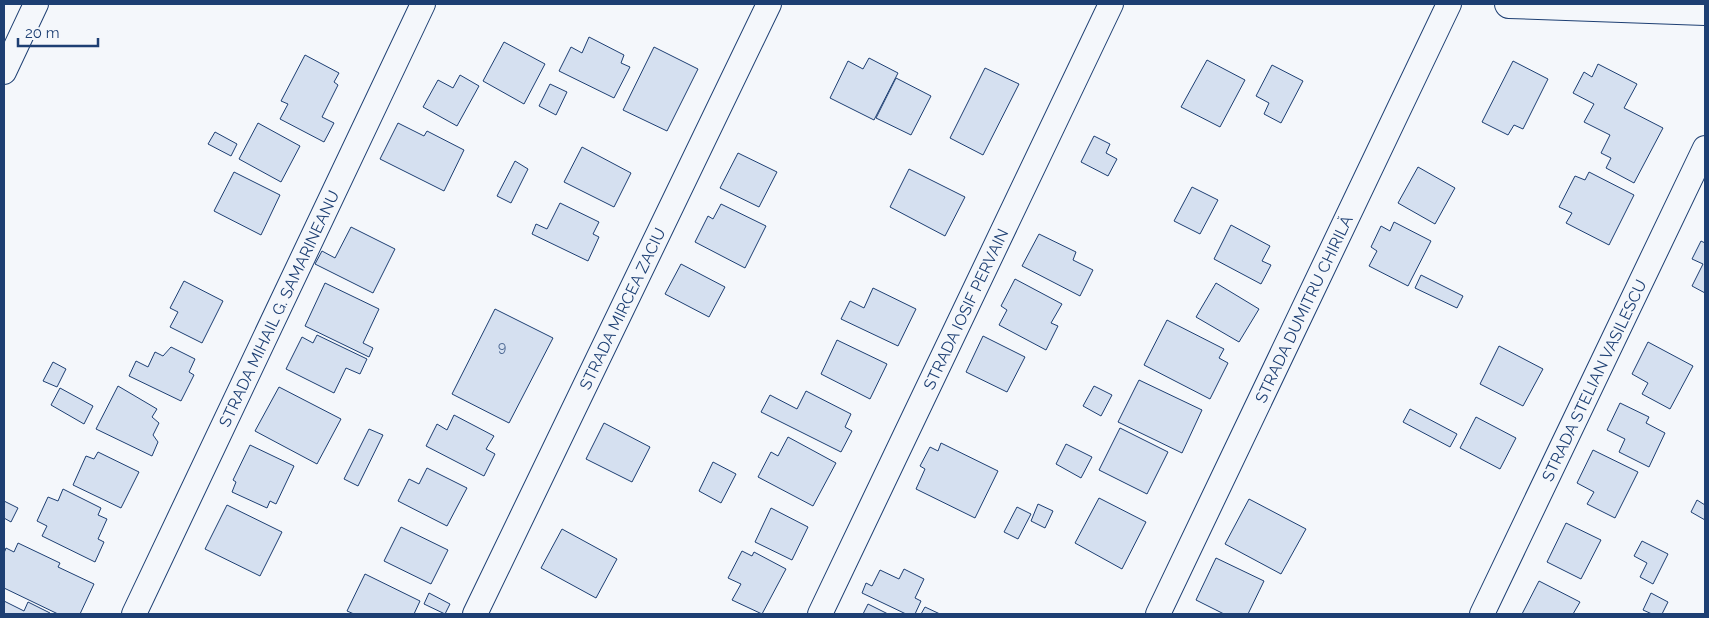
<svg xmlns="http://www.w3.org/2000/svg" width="1709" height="618" font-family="Raleway,sans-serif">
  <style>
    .building { fill: #d5e0f0; stroke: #1d3f73 }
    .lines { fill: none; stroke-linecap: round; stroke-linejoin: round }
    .minor-casing { stroke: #1d3f73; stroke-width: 26 }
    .tertiary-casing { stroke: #1d3f73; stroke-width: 30 }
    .minor { stroke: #f4f7fb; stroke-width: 24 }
    .tertiary { stroke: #f4f7fb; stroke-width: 28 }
    .labels { text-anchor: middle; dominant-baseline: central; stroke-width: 4; stroke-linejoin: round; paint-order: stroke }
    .number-label { font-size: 14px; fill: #4b6792 }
    .street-label { font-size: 16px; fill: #1d3f73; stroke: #f4f7fb }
  </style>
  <rect width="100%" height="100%" fill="#f4f7fb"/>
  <g class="building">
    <polygon points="589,37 624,55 621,63 630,67 614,98 559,71 571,47 582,53"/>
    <polygon points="504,42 545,64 524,104 483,81"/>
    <polygon points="654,47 698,69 667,131 623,110"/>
    <polygon points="305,55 339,73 334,82 338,85 322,117 334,123 324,142 280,119 288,104 281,101"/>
    <polygon points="869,58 898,73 874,120 830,98 848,61 863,69"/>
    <polygon points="1207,60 1245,80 1220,127 1181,107"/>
    <polygon points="1513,61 1548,79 1523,129 1514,125 1508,135 1482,122"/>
    <polygon points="1598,64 1637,84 1624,108 1663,128 1634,183 1606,168 1611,158 1601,153 1610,135 1584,122 1594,104 1573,93 1584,72 1592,77"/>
    <polygon points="1272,65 1303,81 1281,123 1264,114 1269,103 1256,96"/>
    <polygon points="985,68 1019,84 983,155 950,138"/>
    <polygon points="460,75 479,86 457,126 423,107 438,80 453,88"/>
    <polygon points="896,78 931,96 911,135 876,118"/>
    <polygon points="550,84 567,92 556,115 539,106"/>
    <polygon points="258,123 300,146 281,182 239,159"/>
    <polygon points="398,123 424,136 427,131 464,150 444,191 380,159"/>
    <polygon points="215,132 237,144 231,156 208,144"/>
    <polygon points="1094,136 1110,144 1106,153 1117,159 1108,176 1081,162"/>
    <polygon points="582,147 631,173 614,207 564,182"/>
    <polygon points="738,153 777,172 759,207 720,188"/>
    <polygon points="515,161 528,169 511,203 497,196"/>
    <polygon points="1418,167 1455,188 1435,224 1398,203"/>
    <polygon points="909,169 965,197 945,236 890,207"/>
    <polygon points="234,172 280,195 261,235 214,211"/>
    <polygon points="1589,172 1634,195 1609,245 1566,223 1572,213 1559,207 1575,176 1585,180"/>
    <polygon points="1192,187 1218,200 1200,234 1174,221"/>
    <polygon points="560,203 599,222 593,234 599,237 588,261 532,234 536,224 547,229"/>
    <polygon points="721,204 766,226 745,268 695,242 708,216 713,219"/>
    <polygon points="1394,222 1431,241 1408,286 1369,266 1377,251 1371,247 1381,226 1390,231"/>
    <polygon points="1231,225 1270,246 1262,261 1271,265 1261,284 1214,259"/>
    <polygon points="351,227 395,249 373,293 315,264 322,251 335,258"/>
    <polygon points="1039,234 1076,252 1073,260 1093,270 1080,296 1022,266"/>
    <polygon points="1701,241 1705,243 1705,293 1692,286 1703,264 1692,259"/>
    <polygon points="681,264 725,287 709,317 665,294"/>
    <polygon points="1421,275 1463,296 1457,308 1415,288"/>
    <polygon points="1015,279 1062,304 1051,323 1058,326 1046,350 999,325 1007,310 1001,306"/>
    <polygon points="184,281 223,301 202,343 170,327 178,312 170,308"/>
    <polygon points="325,283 379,309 363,343 373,348 369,357 305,326"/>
    <polygon points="1216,283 1259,309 1239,342 1196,317"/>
    <polygon points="873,288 916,309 898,346 841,319 850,301 864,308"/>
    <polygon points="495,309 553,338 509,423 452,394"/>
    <polygon points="1167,320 1224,349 1219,358 1228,363 1210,399 1144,365"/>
    <polygon points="317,335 367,359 360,374 346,368 334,393 286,369 302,337 313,343"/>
    <polygon points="983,336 1025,357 1007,392 966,372"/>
    <polygon points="837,340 887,364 870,399 821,374"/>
    <polygon points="1648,342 1693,366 1670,409 1642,394 1648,383 1632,374"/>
    <polygon points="1499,346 1543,369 1523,406 1480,384"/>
    <polygon points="171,347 195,359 189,372 194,375 181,401 129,376 136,361 148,367 155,352 163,356"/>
    <polygon points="53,362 66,369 57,387 43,381"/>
    <polygon points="1139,380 1202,410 1182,453 1118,422"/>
    <polygon points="118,386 157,409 152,417 159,423 153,435 158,442 152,456 96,429"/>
    <polygon points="1094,386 1112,395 1101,416 1083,406"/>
    <polygon points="279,387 341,419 317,464 255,431"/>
    <polygon points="60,388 93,406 84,424 51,405"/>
    <polygon points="806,391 851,414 845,427 852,431 841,452 761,412 770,395 797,409"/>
    <polygon points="1620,403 1649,417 1646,423 1665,433 1649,467 1619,452 1625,439 1607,430"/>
    <polygon points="1410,409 1457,434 1450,447 1403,422"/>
    <polygon points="454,415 494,436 486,449 495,454 484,476 426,446 437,424 447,430"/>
    <polygon points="1476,417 1516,438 1500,469 1460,448"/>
    <polygon points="604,423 650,447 632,482 586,459"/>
    <polygon points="1120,428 1168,452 1147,494 1099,470"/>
    <polygon points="369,429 383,435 358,486 344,479"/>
    <polygon points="788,437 836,463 813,506 758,477 771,452 778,456"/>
    <polygon points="941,443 998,471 975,518 916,489 925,469 920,466 930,447 938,451"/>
    <polygon points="1066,444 1092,457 1081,478 1056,464"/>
    <polygon points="250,445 294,466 276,504 270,501 267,508 232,492 236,482 233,480"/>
    <polygon points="1593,450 1638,472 1615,518 1587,504 1594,492 1577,483"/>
    <polygon points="98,452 139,472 121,508 73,485 86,456 94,459"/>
    <polygon points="713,462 736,474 721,503 699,491"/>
    <polygon points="427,468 467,488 447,526 398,501 409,479 419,484"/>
    <polygon points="63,489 101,508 98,515 107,519 98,539 104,542 95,562 42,536 47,526 37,521 48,497 58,501"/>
    <polygon points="1099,498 1146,522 1122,569 1075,543"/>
    <polygon points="1249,499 1306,529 1281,574 1225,544"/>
    <polygon points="1697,500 1705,505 1705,520 1691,512"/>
    <polygon points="4,501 18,508 11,522 4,518"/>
    <polygon points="1038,504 1053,511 1045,528 1031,521"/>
    <polygon points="227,505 282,532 260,576 205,549"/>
    <polygon points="1017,507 1031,514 1018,539 1004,532"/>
    <polygon points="771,508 808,527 792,560 755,542"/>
    <polygon points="1566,523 1601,540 1581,579 1547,562"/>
    <polygon points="401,527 448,550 431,584 384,561"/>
    <polygon points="562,529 617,559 596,598 541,568"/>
    <polygon points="1642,541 1668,554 1653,584 1640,577 1647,563 1634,556"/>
    <polygon points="18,543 60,563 58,567 94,584 80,614 58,614 4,588 4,553 6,548 14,552"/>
    <polygon points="742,551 752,556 754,552 786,569 762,614 732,600 741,584 728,578"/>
    <polygon points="1216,558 1264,581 1248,614 1224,614 1196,600"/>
    <polygon points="904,569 924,579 915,598 921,601 915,614 906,614 862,593 866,583 872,586 880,570 899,579"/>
    <polygon points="365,574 420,601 414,614 354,614 347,611"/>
    <polygon points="1539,581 1580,602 1573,614 1522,614"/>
    <polygon points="429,593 450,604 445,614 424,604"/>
    <polygon points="1651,593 1668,602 1662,614 1652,614 1643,610"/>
    <polygon points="4,601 24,611 28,602 50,613 50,614 4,614"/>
    <polygon points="868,604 888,614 863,614"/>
    <polygon points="925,607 940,614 921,614"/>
  </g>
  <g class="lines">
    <g class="minor-casing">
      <g id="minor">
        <polyline points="4,72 36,4"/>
        <path id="s1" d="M134 614 423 4"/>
        <path id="s2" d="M475 614 769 4"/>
        <path id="s3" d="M820 614 1111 4"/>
        <path id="s4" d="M1158 614 1449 4"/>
        <path id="s5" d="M1482 614 1705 148"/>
      </g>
    </g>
    <g class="tertiary-casing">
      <polyline id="tertiary" points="1509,4 1705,11"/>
    </g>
    <use href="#minor" class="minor"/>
    <use href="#tertiary" class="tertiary"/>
  </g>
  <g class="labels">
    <g class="number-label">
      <text x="502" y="347">9</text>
    </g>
    <g class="street-label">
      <text stroke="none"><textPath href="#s1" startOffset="338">STRADA MIHAIL G. SAMARINEANU</textPath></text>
      <text stroke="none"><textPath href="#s2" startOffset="339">STRADA MIRCEA ZACIU</textPath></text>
      <text stroke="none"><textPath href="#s3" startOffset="338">STRADA IOSIF PERVAIN</textPath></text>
      <text stroke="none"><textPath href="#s4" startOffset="338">STRADA DUMITRU CHIRILĂ</textPath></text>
      <text stroke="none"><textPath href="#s5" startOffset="259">STRADA STELIAN VASILESCU</textPath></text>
    </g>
  </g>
  <rect width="1709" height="618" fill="none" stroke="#1d3f73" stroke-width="10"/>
  <path d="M18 38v8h80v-8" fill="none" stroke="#1d3f73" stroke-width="2.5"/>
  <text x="25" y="38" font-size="15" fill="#1d3f73" stroke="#f4f7fb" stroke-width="4" paint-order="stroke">20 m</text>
</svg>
